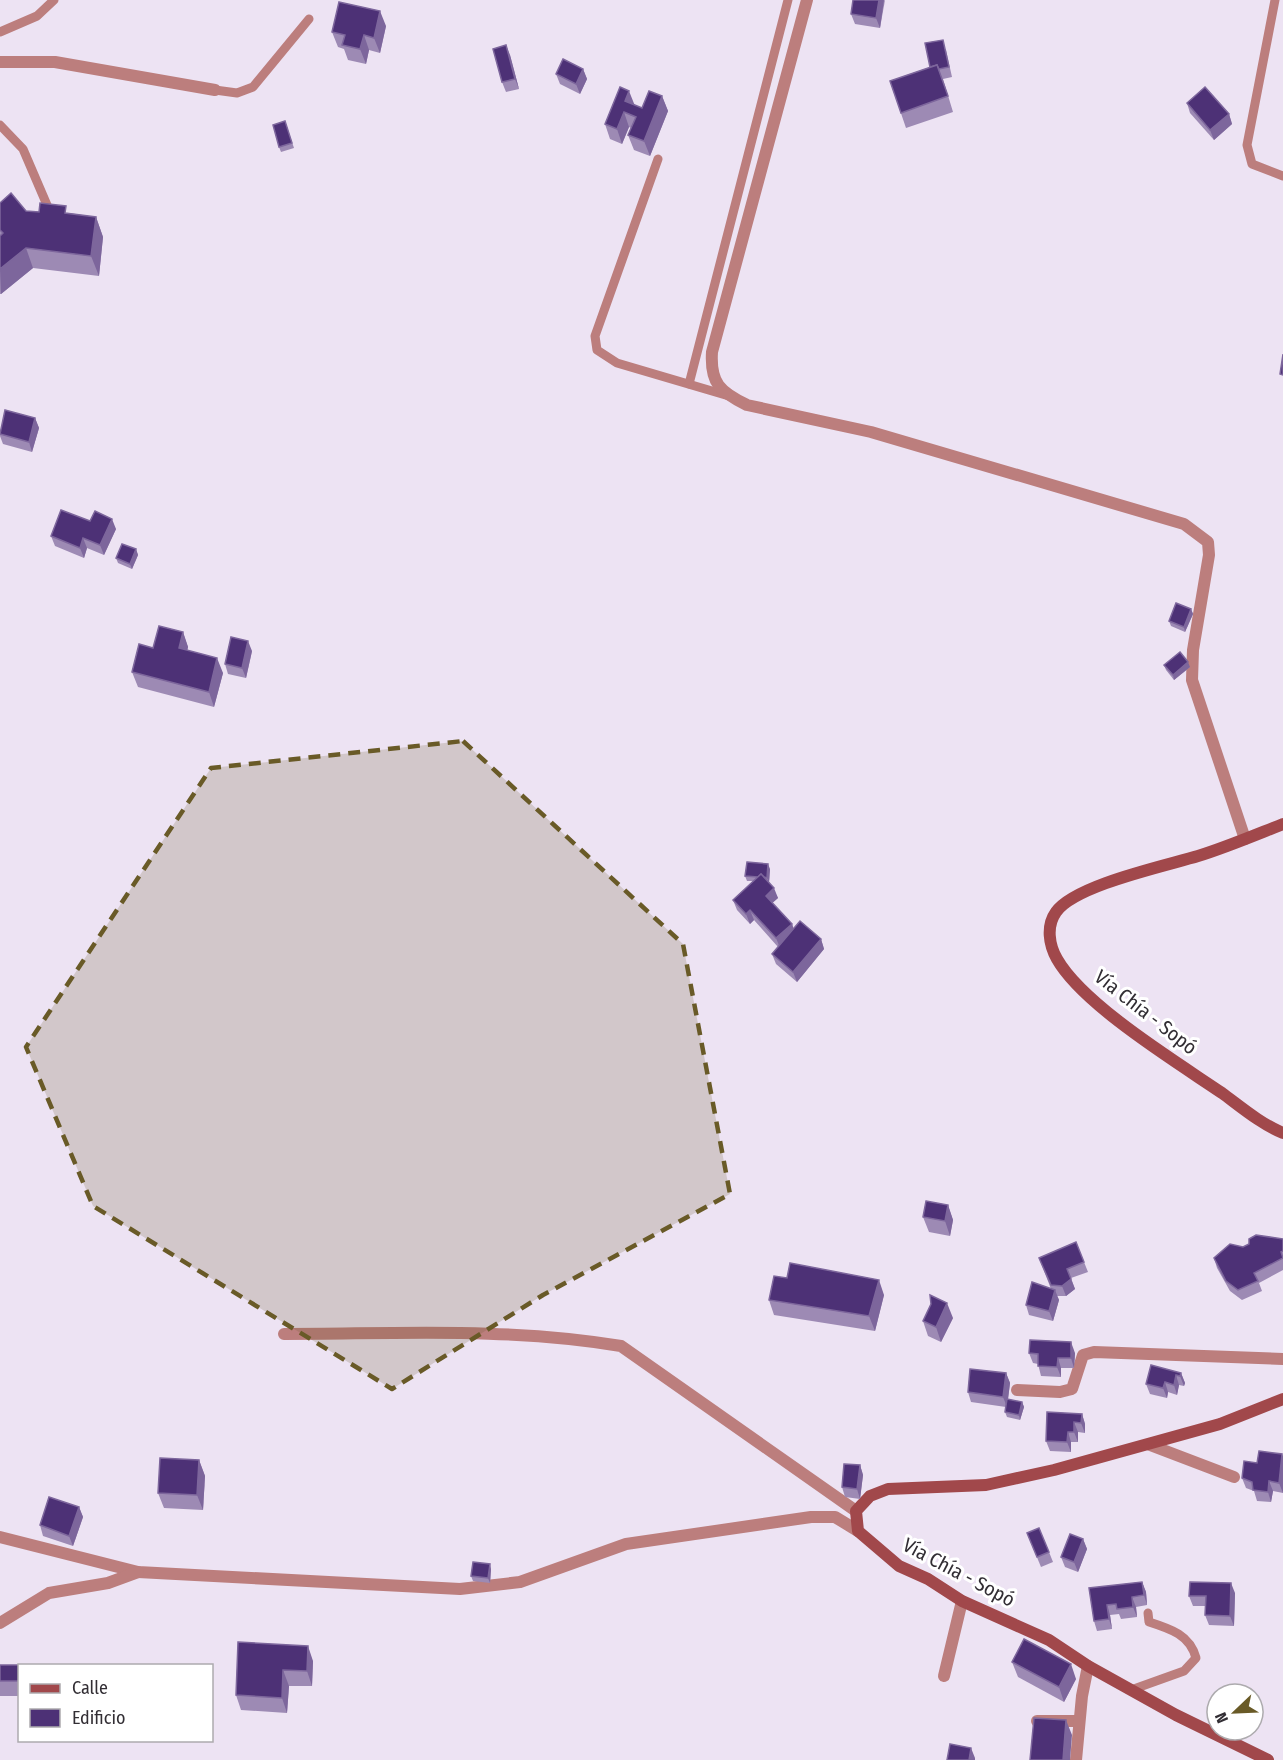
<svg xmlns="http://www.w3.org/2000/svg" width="1283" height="1760" font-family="'Fira Sans Condensed',sans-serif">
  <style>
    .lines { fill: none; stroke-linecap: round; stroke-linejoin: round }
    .lane { stroke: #bc7e7d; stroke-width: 9 }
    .street { stroke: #bc7e7d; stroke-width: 12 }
    .secondary { stroke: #a1484b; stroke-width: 12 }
    .wall { fill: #9d8ab4 }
    .shaded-wall { fill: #7d669c }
    .building { fill: #4d3176; stroke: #7d669c; stroke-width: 1.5 }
    .marked { fill: #695a27; fill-opacity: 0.2; stroke: #695a27; stroke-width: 4.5; stroke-dasharray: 12 8; stroke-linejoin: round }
    .labels { text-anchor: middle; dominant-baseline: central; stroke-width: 6; stroke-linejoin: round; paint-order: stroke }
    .street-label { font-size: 20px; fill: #322e34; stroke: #fff }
  </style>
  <rect width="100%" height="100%" fill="#ede3f3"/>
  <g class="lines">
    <g class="lane">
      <polyline points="1275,0 1247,145 1252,164 1283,176"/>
      <polyline points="0,32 37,16 54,0"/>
      <polyline points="215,90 237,93 253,87 309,19"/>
      <polyline points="0,125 23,149 47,205"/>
      <polyline points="658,159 595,336 597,350 617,363 729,396"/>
      <polyline points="689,384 788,0"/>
      <path d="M1131 1690 1184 1671 1196 1658C1190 1635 1171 1629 1149 1622L1148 1613"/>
    </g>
    <g class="street">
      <path d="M807 0 712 352C710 383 720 392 747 405L871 432 1184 524 1208 542 1209 555 1193 650 1192 680 1245 839"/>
      <polyline points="0,62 55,62 215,90"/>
      <path d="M284 1334C396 1334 509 1327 621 1346L856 1511"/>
      <polyline points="1017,1390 1060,1392 1072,1389 1083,1355 1094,1352 1283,1359"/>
      <polyline points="1150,1445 1234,1477"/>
      <polyline points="0,1537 138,1572 460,1589 520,1582 626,1544 811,1517 835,1517 858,1531"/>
      <polyline points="0,1623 49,1593 108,1583 138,1572"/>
      <polyline points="944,1676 962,1601"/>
      <polyline points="1037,1721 1079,1721"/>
      <polyline points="1076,1760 1082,1696 1088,1666"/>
    </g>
    <g class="secondary">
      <path d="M1283 824C1255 835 1227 847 1198 856 1165 866 1075 885 1056 912 1046 926 1049 945 1057 959 1083 1005 1178 1063 1222 1093 1241 1107 1261 1124 1283 1133"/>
      <polyline points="1268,1760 1176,1715 1088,1666 1049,1640 962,1601 928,1579 899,1566 858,1531 856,1511 870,1496 888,1489 986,1485 1054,1470 1220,1424 1283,1399"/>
    </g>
  </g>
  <g class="wall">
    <polygon points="885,0 880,28 855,24 851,14"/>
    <polygon points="386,26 380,53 369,50 366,64 348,60 344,49 338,47 332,32"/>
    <polygon points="946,50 952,77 943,79 953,112 906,128 890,81 930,67"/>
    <polygon points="510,55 519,89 506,92 502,82"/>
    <polygon points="583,69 587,79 580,94 560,84 556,74"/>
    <polygon points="662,96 668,111 650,156 634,150 628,135 631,128 629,127 622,144 610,139 605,124 634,105 642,108"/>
    <polygon points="1187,103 1229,114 1232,124 1214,140 1190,113"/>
    <polygon points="285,121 294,148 281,152 279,147"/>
    <polygon points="0,203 26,211 69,213 96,217 103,237 99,276 33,268 1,294 0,294"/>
    <polygon points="35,418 39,428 32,452 3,444 0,436 0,431"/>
    <polygon points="90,521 116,529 104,555 87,548 84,558 55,546 51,536"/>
    <polygon points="136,549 138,555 132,569 118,563 116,558"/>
    <polygon points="1191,609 1193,614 1185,632 1171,626 1169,621"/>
    <polygon points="183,632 188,647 187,651 223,673 214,707 138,687 132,672 153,648"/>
    <polygon points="252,651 246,678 228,674 225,664"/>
    <polygon points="1164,665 1190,667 1174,680 1166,670"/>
    <polygon points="770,869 769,882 778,898 772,903 792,924 794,929 821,939 824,949 797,982 776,964 772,954 778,947 754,920 750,924 737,910 733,900 753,881 747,881 745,876"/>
    <polygon points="948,1205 953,1220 950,1236 929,1232 923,1217"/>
    <polygon points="1283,1239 1283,1270 1259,1283 1262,1291 1242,1300 1230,1291 1217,1268 1214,1258 1243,1247"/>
    <polygon points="1076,1242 1088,1272 1071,1278 1075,1289 1066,1296 1057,1296 1059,1300 1053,1321 1029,1315 1026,1305 1051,1289 1039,1258"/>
    <polygon points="787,1278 884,1295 875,1331 774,1315 769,1300"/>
    <polygon points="953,1318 941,1342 928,1336 923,1321"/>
    <polygon points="1029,1353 1075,1353 1074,1368 1061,1368 1061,1377 1041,1376 1038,1364 1033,1363"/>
    <polygon points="1006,1373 1010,1383 1008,1399 1022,1402 1024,1407 1020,1420 1007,1417 1005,1412 1006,1407 971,1402 968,1392"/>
    <polygon points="1181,1373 1185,1383 1184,1386 1179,1385 1177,1395 1168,1392 1167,1398 1150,1394 1146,1384"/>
    <polygon points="1082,1414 1085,1424 1085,1433 1078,1432 1078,1442 1071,1442 1071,1452 1050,1451 1046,1441"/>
    <polygon points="1282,1454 1283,1493 1273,1491 1271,1502 1257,1501 1254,1491 1246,1488 1242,1478 1257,1463"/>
    <polygon points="199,1460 205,1476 203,1510 164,1508 158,1493"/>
    <polygon points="860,1465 863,1475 860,1499 845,1497 842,1487"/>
    <polygon points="79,1507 83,1517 73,1546 43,1536 40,1525"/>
    <polygon points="1027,1533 1049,1552 1053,1562 1041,1567"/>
    <polygon points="1083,1539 1087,1549 1078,1572 1065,1567 1061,1557"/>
    <polygon points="491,1569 490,1583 473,1581 471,1576"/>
    <polygon points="1142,1582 1146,1592 1147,1605 1136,1607 1137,1617 1121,1619 1119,1614 1110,1615 1112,1629 1097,1631 1094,1621 1089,1588"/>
    <polygon points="1235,1593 1234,1626 1209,1625 1205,1615 1205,1606 1193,1606 1189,1596"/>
    <polygon points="238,1642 313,1661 312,1686 289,1686 287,1713 241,1710 236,1695"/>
    <polygon points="1012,1662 1076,1679 1064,1702 1018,1677"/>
    <rect x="0" y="1665" width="20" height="31"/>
  </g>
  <g class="shaded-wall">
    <polygon points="879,0 884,0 880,28 876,18"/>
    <polygon points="380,11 386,26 380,53 374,38"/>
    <polygon points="364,35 369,50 366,64 360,49"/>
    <polygon points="506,45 510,55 519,89 515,79"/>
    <polygon points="583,69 587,79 580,94 576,84"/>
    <polygon points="629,91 635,106 631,116 625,101"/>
    <polygon points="662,96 668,111 650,156 644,141"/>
    <polygon points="624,112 629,127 622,144 617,129"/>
    <polygon points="1229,114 1232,124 1214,140 1210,130"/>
    <polygon points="96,217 103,237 99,276 91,256"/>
    <polygon points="26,248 33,268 1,294 0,269"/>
    <polygon points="35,418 39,428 32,452 29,442"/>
    <polygon points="112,519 116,529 104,555 100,545"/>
    <polygon points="83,538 87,548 84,558 80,548"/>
    <polygon points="136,549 138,555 132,569 130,564"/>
    <polygon points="1191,609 1193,614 1185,632 1184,627"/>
    <polygon points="183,632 188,647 184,663 179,648"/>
    <polygon points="248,641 252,651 246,678 242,668"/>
    <polygon points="217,658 223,673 214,707 209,692"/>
    <polygon points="1188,662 1190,667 1174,680 1173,675"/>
    <polygon points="768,864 770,869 769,883 767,878"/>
    <polygon points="774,888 778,898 769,906 766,896"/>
    <polygon points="750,910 754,920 750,924 746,914"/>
    <polygon points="792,924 795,934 780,948 776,938"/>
    <polygon points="821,939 824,949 797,982 793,972"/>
    <polygon points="948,1205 953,1220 950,1236 945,1221"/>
    <polygon points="1071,1279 1075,1289 1066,1296 1062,1286"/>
    <polygon points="879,1280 884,1295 875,1331 869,1316"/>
    <polygon points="1055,1290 1059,1300 1053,1321 1049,1311"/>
    <polygon points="947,1303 953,1318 941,1342 936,1327"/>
    <polygon points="1071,1342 1075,1353 1074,1368 1071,1358"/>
    <polygon points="1058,1358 1061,1368 1061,1377 1057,1367"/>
    <polygon points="1006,1373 1010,1383 1007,1407 1003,1397"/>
    <polygon points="1181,1373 1185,1383 1184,1386 1180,1376"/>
    <polygon points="1176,1375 1179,1385 1177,1395 1174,1385"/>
    <polygon points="1165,1382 1168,1392 1167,1398 1163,1388"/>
    <polygon points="1022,1402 1024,1407 1020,1420 1019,1415"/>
    <polygon points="1082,1414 1085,1424 1085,1433 1081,1423"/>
    <polygon points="1074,1422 1078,1432 1078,1442 1074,1432"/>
    <polygon points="1068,1432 1071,1442 1071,1452 1067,1442"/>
    <polygon points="1282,1454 1283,1456 1283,1493 1279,1483"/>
    <polygon points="199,1460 205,1476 203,1510 197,1495"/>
    <polygon points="860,1465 863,1475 860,1499 857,1489"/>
    <polygon points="1269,1481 1273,1491 1271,1502 1268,1492"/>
    <polygon points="79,1507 83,1517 73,1546 69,1536"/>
    <polygon points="1083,1539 1087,1549 1078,1572 1074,1562"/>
    <polygon points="490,1564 491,1569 490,1583 488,1578"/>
    <polygon points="1142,1582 1146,1592 1147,1605 1144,1595"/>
    <polygon points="1231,1583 1235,1593 1234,1626 1230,1616"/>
    <polygon points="1132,1597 1136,1607 1137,1617 1133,1607"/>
    <polygon points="1107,1605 1110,1615 1112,1629 1109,1619"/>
    <polygon points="308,1646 313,1661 312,1686 307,1671"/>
    <polygon points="1071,1664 1076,1679 1064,1702 1059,1687"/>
    <polygon points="283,1670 289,1686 287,1713 282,1698"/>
    <polygon points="1066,1720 1072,1735 1070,1760 1063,1760"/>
    <polygon points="971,1748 975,1758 975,1760 969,1760"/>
  </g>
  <g class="building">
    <polygon points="853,0 879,0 876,18 851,14"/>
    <polygon points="339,2 380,11 374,38 364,35 360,49 342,45 345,35 332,32"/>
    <polygon points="943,40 949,67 939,69 937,65 930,67 925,43"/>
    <polygon points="506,45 515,79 502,82 493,49"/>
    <polygon points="563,59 583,69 576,84 556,74"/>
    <polygon points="937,65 948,96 901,113 890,81"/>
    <polygon points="620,87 629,91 625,101 642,108 649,91 662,96 644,141 628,135 636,117 624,112 617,129 605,124"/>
    <polygon points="1205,87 1229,114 1210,130 1187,103"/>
    <polygon points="285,121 292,143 279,147 273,125"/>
    <polygon points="11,193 26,211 39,212 40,203 66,206 65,213 96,217 91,256 26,248 0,269 0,236 3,233 0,230 0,203"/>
    <polygon points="1283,354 1283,375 1280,374"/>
    <polygon points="5,410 35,418 29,442 0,434"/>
    <polygon points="61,510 90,521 95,511 112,519 100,545 83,538 80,548 51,536"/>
    <polygon points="122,544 136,549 130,564 116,558"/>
    <polygon points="1176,603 1191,609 1184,627 1169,621"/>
    <polygon points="159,626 183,632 179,648 217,658 209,692 132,672 139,644 153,648"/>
    <polygon points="231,637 248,641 242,668 225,664"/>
    <polygon points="1180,652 1188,662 1173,675 1164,665"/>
    <polygon points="747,862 768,864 767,878 764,877 761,874 758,877 745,876"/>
    <polygon points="761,874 774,888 766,896 792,924 776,938 750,910 746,914 733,900"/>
    <polygon points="800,921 821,939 793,972 772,954"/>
    <polygon points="926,1201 948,1205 945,1221 923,1217"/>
    <polygon points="1256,1235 1283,1239 1283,1251 1281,1252 1283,1258 1254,1273 1258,1281 1238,1290 1226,1281 1214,1258 1230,1244 1243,1247 1249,1244 1249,1239"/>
    <polygon points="1076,1242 1084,1262 1067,1269 1071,1279 1062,1286 1051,1285 1039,1258"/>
    <polygon points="790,1263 879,1280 869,1316 769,1300 774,1276 787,1278"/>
    <polygon points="1032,1282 1055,1290 1049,1311 1026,1305"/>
    <polygon points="930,1295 947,1303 936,1327 923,1321 931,1304"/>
    <polygon points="1030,1340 1071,1342 1071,1358 1058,1358 1057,1367 1038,1366 1038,1354 1029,1353"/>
    <polygon points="1151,1365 1181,1373 1180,1376 1176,1375 1174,1385 1165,1382 1163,1388 1146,1384"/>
    <polygon points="970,1369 1006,1373 1003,1397 968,1392"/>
    <polygon points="1007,1399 1022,1402 1019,1415 1005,1412"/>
    <polygon points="1047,1412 1082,1414 1081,1423 1074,1422 1074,1432 1068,1432 1067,1442 1046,1441"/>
    <polygon points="1259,1451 1282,1454 1279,1483 1269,1481 1268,1492 1253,1490 1252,1482 1242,1478 1244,1461 1257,1463"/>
    <polygon points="160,1458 199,1460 197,1495 158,1493"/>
    <polygon points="844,1464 860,1465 857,1489 842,1487"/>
    <polygon points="49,1497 79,1507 69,1536 40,1525"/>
    <polygon points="1039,1528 1049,1552 1037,1557 1027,1533"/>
    <polygon points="1070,1534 1083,1539 1074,1562 1061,1557"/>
    <polygon points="473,1562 490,1564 488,1578 471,1576"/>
    <polygon points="1142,1582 1144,1595 1132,1597 1133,1607 1117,1609 1116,1604 1107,1605 1109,1619 1094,1621 1089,1588"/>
    <polygon points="1190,1582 1231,1583 1230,1616 1205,1615 1206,1596 1189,1596"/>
    <polygon points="1024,1639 1071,1664 1059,1687 1012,1662"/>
    <polygon points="238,1642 308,1646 307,1671 283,1670 282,1698 236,1695"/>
    <polygon points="0,1665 55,1665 20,1665 20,1681 0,1681"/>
    <polygon points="1034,1718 1066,1720 1063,1760 1030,1760"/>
    <polygon points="950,1744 971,1748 969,1760 947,1760"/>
  </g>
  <path class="marked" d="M463 741 683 944 730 1194 543 1295 392 1389 93 1206 26 1047 211 768Z"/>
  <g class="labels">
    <g class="street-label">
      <text transform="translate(1146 1012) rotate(38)">Vía Chía - Sopó</text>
      <text transform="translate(959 1572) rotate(28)">Vía Chía - Sopó</text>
    </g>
  </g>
  <rect x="18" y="1664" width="195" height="78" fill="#ffffff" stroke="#adabae" stroke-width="1.5"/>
  <rect x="30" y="1684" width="30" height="9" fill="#a1484b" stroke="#adabae" stroke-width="1.5"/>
  <text x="72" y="1694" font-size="18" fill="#322e34">Calle</text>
  <rect x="30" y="1709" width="30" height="18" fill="#4d3176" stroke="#adabae" stroke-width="1.5"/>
  <text x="72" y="1724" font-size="18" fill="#322e34">Edificio</text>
  <g transform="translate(1235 1712) rotate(247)"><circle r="28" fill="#ffffff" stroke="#adabae" stroke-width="1.5"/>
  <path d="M0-4.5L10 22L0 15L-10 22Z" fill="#695a27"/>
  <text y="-9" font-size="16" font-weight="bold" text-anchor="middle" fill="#322e34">N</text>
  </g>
</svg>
